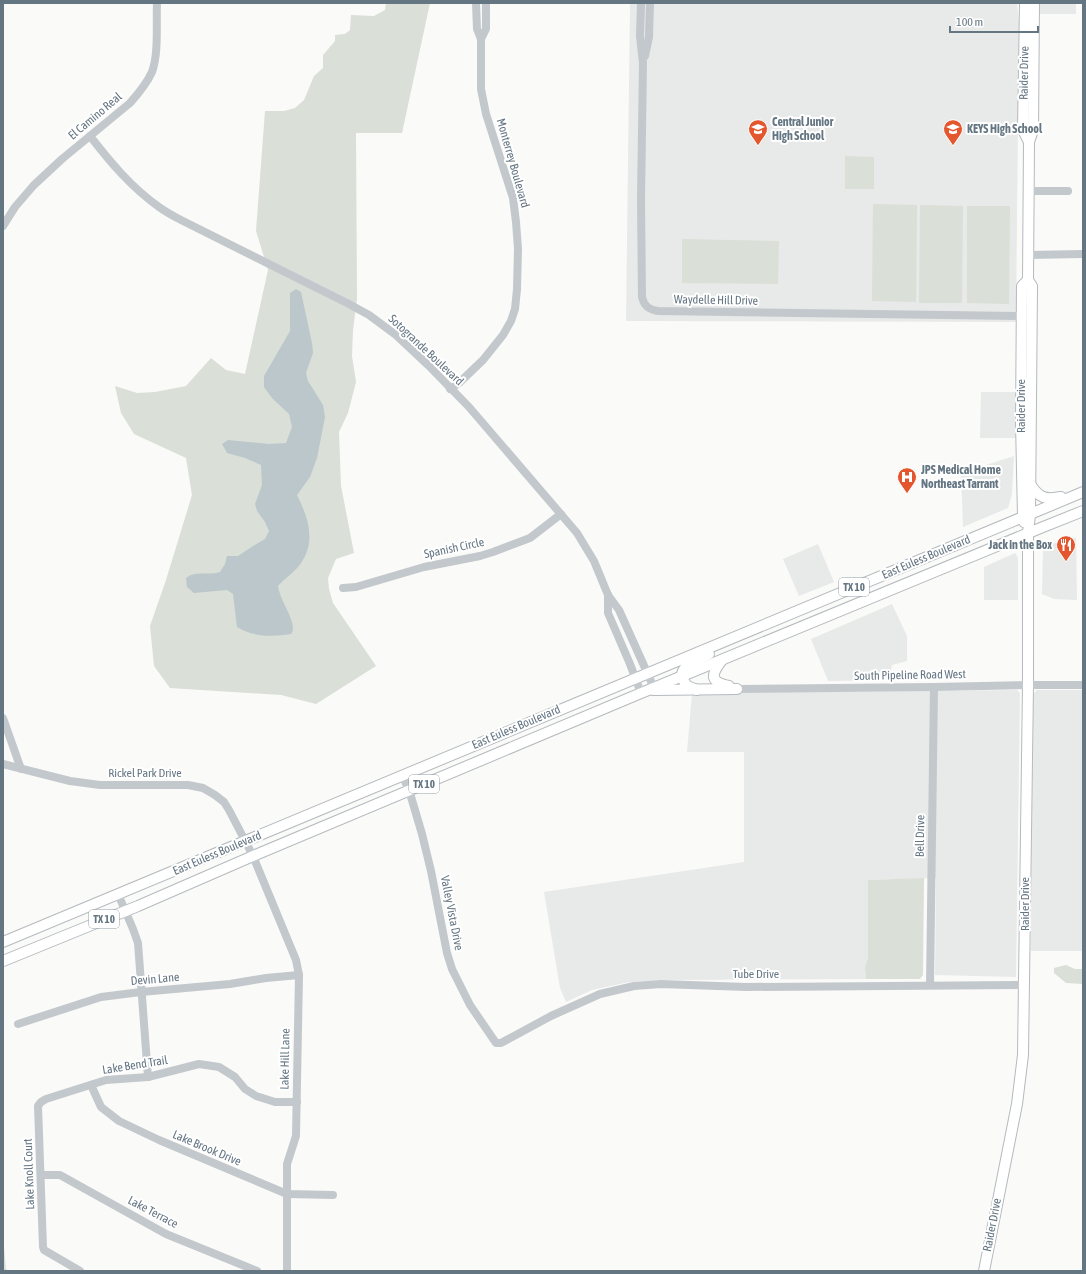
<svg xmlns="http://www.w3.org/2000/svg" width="1086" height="1274" font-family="'Asap Condensed',sans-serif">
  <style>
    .built { fill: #e8e9e9 }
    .green { fill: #dadfd7 }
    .water { fill: #bbc7cb }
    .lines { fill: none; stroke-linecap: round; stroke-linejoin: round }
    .major-casing { stroke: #b5babe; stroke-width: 12 }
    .minor { stroke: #c3c8cc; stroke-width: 8 }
    .major { stroke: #fff; stroke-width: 10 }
    .labels { text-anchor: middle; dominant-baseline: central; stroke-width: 4; stroke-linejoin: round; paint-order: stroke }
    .shield { fill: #fff; stroke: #939fa8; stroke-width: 1 }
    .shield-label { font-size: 11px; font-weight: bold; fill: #657683 }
    .street-label { font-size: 12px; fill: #657683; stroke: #fff }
    .poi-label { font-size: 12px; font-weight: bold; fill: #657683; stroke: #fff; text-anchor: start }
  </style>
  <rect width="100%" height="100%" fill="#fafaf8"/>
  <g class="built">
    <polygon points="630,3 1017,3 1019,22 1016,322 626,321"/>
    <polygon points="1039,3 1076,3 1076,14 1038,14"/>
    <polygon points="981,392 1016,392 1016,438 980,438"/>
    <polygon points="1014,456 1012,494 1008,508 963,527 961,473"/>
    <polygon points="1065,537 1076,538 1077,600 1054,599 1042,594 1043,548 1053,543 1065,542"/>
    <polygon points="818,544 834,582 799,596 783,559"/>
    <polygon points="1015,553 1018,558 1018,600 984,600 984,567"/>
    <polygon points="892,604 907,636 907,661 892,665 889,680 828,681 811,639"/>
    <polygon points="1017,690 1020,693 1016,977 935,975 936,878 868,880 868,957 865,968 866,979 665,980 629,982 592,990 566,1002 560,988 544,892 744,862 744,752 687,752 692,693"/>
    <polygon points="1037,690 1083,690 1083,951 1031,951 1032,695"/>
  </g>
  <g class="green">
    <polygon points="386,3 430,3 402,133 356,133 357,299 353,330 352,356 356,382 348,413 339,432 341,486 354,553 336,559 328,578 329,589 333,603 376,666 316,704 281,695 170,688 154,666 150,626 166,580 192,495 186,458 134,434 121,413 115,386 137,393 155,392 186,386 211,358 226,370 245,374 268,270 256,231 265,111 284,111 295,108 304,100 314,76 323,68 323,55 335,41 335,35 345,34 350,30 351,15 374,16 385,10"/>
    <polygon points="845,156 874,157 874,189 845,189"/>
    <polygon points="873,204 917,205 916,302 872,301"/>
    <polygon points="920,205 963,206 962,303 919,303"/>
    <polygon points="967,206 1010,206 1009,304 967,303"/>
    <polygon points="682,239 779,241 778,284 682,283"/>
    <polygon points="924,878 923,975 920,979 866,979 865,968 868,957 868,880"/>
    <polygon points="1066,965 1075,969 1083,969 1083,984 1066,983 1054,973 1054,968"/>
    <polygon points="3,1236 6,1269 9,1271 3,1271"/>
  </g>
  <path class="water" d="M296 289 301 292 312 343 313 353 306 373 308 381 323 405 325 417 317 458 310 477 297 495C309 519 317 544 298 567 292 574 284 579 278 586 280 600 293 617 293 628 293 630 292 633 291 634 273 637 253 637 237 627L233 594 227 590 194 593 187 587 186 578C196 570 209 576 220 572L225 564 227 556H238L253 546 265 539 269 531 265 522 257 511 255 504 262 485 261 465 245 458 227 453 222 444 228 440 269 444 286 443 292 427 289 414 272 398 264 387V376L290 331V293Z"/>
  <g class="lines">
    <g class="major-casing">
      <g id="major">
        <polyline points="1025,3 1023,130 1029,142"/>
        <path d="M1030 484C1039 498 1045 500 1061 497"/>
        <polyline points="1024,522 1023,517 1021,422 1022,286 1028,280"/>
        <path d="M722 660C711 674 709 682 729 686"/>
        <polyline points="653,690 737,689"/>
        <path d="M697 690 687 686C672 667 696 661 709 654"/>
        <polyline points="3,942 1083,492"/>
        <polyline points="3,961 138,906 253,856 634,696 1043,527 1083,511"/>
        <polyline points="984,1271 1017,1104 1023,1055 1028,685 1028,533 1030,514 1032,286 1028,280 1029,142 1033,130 1034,3"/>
      </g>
    </g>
    <g class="minor">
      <path d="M641 3 640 36 643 63 641 200 642 297C644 306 649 310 658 311L1027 316"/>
      <polyline points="481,39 486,29 486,3"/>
      <polyline points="645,56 649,37 650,3"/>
      <path d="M90 136C111 163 131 187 159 207 166 212 175 217 183 221L347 303 369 315 396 335 428 365 469 407 577 533 594 561 608 595 619 610 654 688"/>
      <polyline points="1028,191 1068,191"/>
      <path d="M3 226 15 207 34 185 62 159 130 103C138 94 147 83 152 72 159 53 156 23 157 3"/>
      <polyline points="1028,255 1083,254"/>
      <polyline points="450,389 459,383 483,360 503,335 511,321 515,309 517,289 518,249 516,222 513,198 486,114 481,89 481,39 477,29 476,3"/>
      <polyline points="343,588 356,587 424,567 480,556 493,552 530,538 561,514"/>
      <polyline points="608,595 608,613 630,664 641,693"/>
      <polyline points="737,689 934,687 1028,685 1083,685"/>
      <polyline points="3,718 21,769"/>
      <polyline points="3,764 70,781 100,785 188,785 203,788 215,795 224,802 229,810 253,856 296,960 299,975 296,1136 287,1164 287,1271"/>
      <polyline points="402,775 409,790 422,834 431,871 447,953 452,969 470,1005 496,1043 501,1043 551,1016 600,994 634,986 661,984 746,987 1024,985"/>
      <polyline points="118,894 133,929 138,943 148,1077"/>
      <polyline points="930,985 934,687"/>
      <polyline points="18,1024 101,997 141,992 230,984 266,978 299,975"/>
      <polyline points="91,1085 101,1107 119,1121 159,1140 287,1194 333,1195"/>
      <polyline points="41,1175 60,1175 166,1234 257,1271"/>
      <polyline points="80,1271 44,1250 43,1247 38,1106 41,1102 46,1099 106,1080 148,1077 199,1064 219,1067 235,1077 245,1089 256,1096 275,1102 297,1102"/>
    </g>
    <use href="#major" class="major"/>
  </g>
  <defs>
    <g id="school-pin" transform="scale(1)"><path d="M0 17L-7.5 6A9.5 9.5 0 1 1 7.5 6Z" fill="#e4572e" stroke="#fff"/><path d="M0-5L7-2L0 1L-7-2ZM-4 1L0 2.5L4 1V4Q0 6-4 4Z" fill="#fff"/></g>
    <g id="hospital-pin" transform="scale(1)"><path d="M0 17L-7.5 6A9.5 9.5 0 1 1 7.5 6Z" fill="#e4572e" stroke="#fff"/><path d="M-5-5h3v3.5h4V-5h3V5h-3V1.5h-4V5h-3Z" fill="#fff"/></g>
    <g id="restaurant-pin" transform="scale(1)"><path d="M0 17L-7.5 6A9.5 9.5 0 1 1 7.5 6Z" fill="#e4572e" stroke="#fff"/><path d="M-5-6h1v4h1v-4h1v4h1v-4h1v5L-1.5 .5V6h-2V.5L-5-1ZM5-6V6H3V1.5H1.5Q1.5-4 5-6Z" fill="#fff"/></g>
  </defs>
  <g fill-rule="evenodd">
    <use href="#school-pin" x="758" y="129"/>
    <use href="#school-pin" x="953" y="129"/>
    <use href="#hospital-pin" x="907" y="477"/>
    <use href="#restaurant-pin" x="1066" y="545"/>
  </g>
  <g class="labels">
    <g class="shield">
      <rect x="839" y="578" width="30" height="18" rx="3"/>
      <rect x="409" y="775" width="30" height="18" rx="3"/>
      <rect x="89" y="910" width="30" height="18" rx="3"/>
    </g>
    <g class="shield-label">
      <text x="854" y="587">TX 10</text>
      <text x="424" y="784">TX 10</text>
      <text x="104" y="919">TX 10</text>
    </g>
    <g class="street-label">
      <text transform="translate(1024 73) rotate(-89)">Raider Drive</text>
      <text transform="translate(95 116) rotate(-40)">El Camino Real</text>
      <text transform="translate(513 163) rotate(74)">Monterrey Boulevard</text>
      <text transform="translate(716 300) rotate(1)">Waydelle Hill Drive</text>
      <text transform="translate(426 350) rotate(43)">Sotogrande Boulevard</text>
      <text transform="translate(1021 406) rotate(-90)">Raider Drive</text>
      <text transform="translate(454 548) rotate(-12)">Spanish Circle</text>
      <text transform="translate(926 557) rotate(-23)">East Euless Boulevard</text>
      <text transform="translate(910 675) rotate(-1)">South Pipeline Road West</text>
      <text transform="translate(516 727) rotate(-23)">East Euless Boulevard</text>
      <text x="145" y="773">Rickel Park Drive</text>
      <text transform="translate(920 836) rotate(-89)">Bell Drive</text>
      <text transform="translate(217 853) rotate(-23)">East Euless Boulevard</text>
      <text transform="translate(1025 904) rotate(-90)">Raider Drive</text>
      <text transform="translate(452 913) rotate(79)">Valley Vista Drive</text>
      <text x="756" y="974">Tube Drive</text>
      <text transform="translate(155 979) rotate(-5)">Devin Lane</text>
      <text transform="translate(285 1059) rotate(-89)">Lake Hill Lane</text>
      <text transform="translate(135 1065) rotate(-9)">Lake Bend Trail</text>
      <text transform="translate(207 1148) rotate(23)">Lake Brook Drive</text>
      <text transform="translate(29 1174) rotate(-92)">Lake Knoll Court</text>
      <text transform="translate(153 1212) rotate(28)">Lake Terrace</text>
      <text transform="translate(992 1225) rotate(-79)">Raider Drive</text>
    </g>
    <g class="poi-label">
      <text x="772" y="122">Central Junior<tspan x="772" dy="14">High School</tspan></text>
      <text x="967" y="129">KEYS High School</text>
      <text x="921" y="470">JPS Medical Home<tspan x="921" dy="14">Northeast Tarrant</tspan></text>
      <text x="1052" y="545" text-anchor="end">Jack in the Box</text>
    </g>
  </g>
  <rect width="1086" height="1274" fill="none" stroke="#657683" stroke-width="8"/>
  <path d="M950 26v6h88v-6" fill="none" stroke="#657683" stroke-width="2"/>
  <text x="956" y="26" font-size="12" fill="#657683" stroke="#ffffff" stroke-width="3" paint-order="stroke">100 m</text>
</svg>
